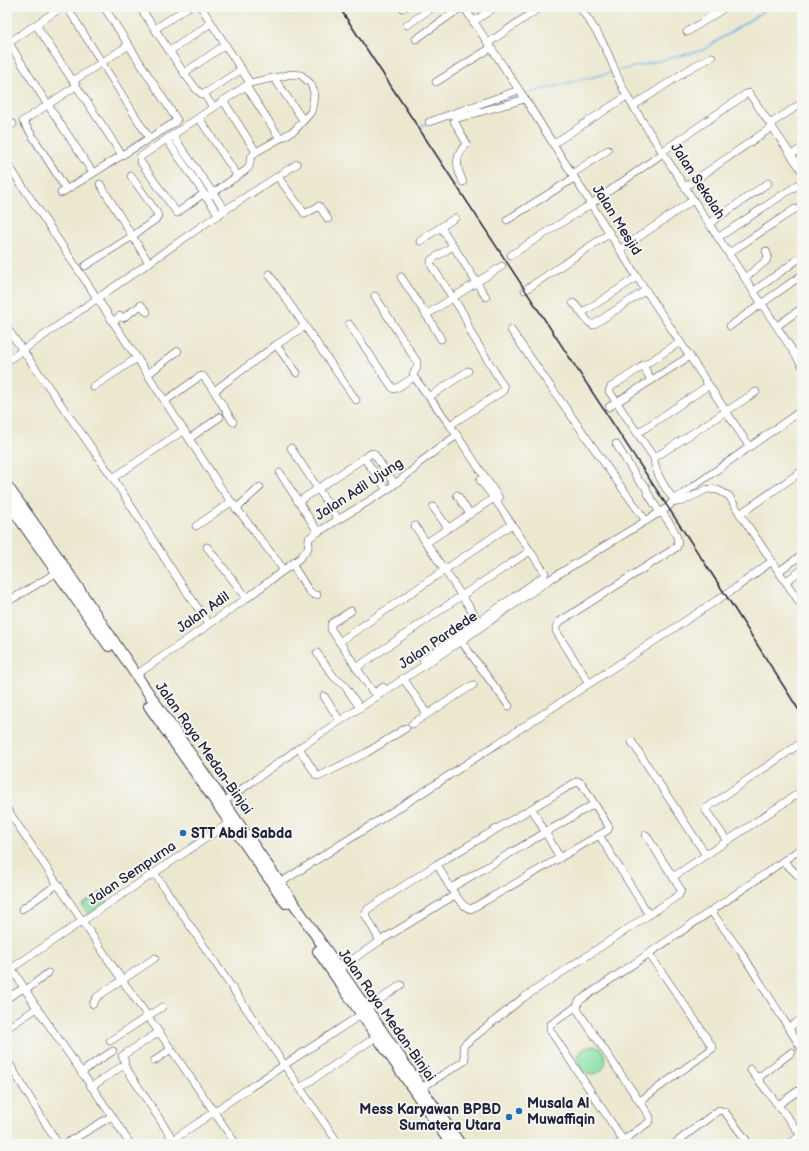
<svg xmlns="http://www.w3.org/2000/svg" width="809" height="1151" font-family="'Balsamiq Sans',sans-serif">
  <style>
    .green { fill: #85dfa5; stroke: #548070 }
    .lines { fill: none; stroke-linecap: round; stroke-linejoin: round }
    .stream { stroke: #77b7eb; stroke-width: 1.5 }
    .minor-casing { stroke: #404051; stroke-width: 8 }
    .highway-casing { stroke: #404051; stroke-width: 12 }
    .minor { stroke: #fff; stroke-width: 7 }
    .highway { stroke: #fff; stroke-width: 10 }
    .rail { stroke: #22223b; stroke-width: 1.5 }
    .poi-dot { fill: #1f6fb2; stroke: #f6f6f2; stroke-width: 1.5 }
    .labels { text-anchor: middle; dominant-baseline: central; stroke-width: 4; stroke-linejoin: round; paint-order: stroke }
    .street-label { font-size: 14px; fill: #22223b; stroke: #f6f6f2 }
    .poi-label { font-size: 14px; font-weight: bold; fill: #22223b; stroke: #f6f6f2; text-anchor: start }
  </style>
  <rect width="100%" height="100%" fill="#f6f6f2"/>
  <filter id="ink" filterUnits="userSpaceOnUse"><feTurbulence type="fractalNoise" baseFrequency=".025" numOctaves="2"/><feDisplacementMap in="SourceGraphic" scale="8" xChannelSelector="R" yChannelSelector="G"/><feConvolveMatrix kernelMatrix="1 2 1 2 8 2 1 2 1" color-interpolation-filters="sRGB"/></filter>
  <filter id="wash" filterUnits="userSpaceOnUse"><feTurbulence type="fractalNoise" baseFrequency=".012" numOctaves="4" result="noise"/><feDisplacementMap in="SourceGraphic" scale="16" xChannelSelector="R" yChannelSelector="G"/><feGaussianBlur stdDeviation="0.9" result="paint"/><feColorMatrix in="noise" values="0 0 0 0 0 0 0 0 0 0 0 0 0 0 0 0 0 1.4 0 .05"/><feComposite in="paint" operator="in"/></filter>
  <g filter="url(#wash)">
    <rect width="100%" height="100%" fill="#ece8d0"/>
    <g class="green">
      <polygon points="101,892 108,902 88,915 82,905"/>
      <circle cx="592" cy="1060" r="14"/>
    </g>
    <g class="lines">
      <g class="stream">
        <polyline points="617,71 703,50 770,7"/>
        <polyline points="524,94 613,72"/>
        <polyline points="497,101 520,95"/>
        <polyline points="421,125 427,124"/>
      </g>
    </g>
  </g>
  <g filter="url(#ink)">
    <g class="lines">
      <g class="minor-casing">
        <g id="minor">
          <polyline points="67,7 149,138"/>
          <polyline points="140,7 184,73 197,90 206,97 213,107"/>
          <polyline points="201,7 250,83"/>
          <polyline points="464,7 525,99 637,277 749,446"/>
          <path d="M580 7C588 20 598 32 604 45 613 63 618 81 628 98 684 188 744 276 802 365"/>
          <polyline points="403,8 405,7"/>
          <polyline points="473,22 495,7"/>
          <polyline points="36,25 122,155"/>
          <polyline points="407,25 433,7"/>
          <polyline points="155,29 188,7"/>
          <polyline points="687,32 726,7"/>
          <polyline points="416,39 462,7"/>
          <polyline points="9,43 42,96 93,173"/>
          <polyline points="488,43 539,8"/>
          <polyline points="7,44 62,7"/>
          <polyline points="170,51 211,23"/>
          <polyline points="184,73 225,45"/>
          <polyline points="274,78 303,120"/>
          <polyline points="73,81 129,45"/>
          <polyline points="436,82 491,48"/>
          <polyline points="246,86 279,137"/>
          <polyline points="204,94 242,69"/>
          <polyline points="633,106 694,66 712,57"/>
          <polyline points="199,118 237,175"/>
          <polyline points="429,122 519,90"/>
          <polyline points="770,124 802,103"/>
          <polyline points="7,128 13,124"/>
          <polyline points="173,136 225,210"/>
          <polyline points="167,140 219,215"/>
          <polyline points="553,144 627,96"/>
          <polyline points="663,151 746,94 749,93 802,171"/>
          <polyline points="791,155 802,148"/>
          <polyline points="7,163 137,358 221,488 284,570"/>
          <polyline points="572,174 608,150"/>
          <polyline points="278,177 305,214 319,206 328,219"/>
          <path d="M463 182C459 173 454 161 461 151 462 148 465 146 467 144L454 121 455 119 525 99"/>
          <polyline points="100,184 149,263"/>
          <polyline points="685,187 772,127"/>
          <polyline points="66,189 23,121 76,86"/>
          <polyline points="61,193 174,123 177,120 104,7"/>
          <polyline points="203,194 177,213 140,161 140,157 250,83 292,74 301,75 311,84 314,92 313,103 311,112 295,130 256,152"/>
          <polyline points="206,198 246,170 249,167 251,157 256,152 223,100"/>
          <polyline points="507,220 574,178"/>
          <polyline points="710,223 768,183"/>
          <polyline points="441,227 455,218"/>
          <polyline points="719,237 802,182"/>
          <polyline points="420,241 441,227 486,297"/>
          <polyline points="621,249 693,200"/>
          <polyline points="729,253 795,209"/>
          <polyline points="511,255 591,204 663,153"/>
          <polyline points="85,266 131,237 155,220 158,216 157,213 131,176"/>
          <polyline points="269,274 356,400"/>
          <polyline points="401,277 431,322 441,339"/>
          <polyline points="746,277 766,261 768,256 766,251"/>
          <polyline points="525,290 610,233"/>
          <polyline points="754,291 797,260"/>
          <polyline points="375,296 417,362 417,368 413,374 414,377"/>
          <path d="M573 303C581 309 584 321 593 325L646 290"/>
          <polyline points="582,313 637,277"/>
          <polyline points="426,315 502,266"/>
          <polyline points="113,322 120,316 123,318 141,305 147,312"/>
          <polyline points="349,324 392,387 394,389 397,388 414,377 450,425 499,498"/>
          <polyline points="730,326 802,275"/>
          <polyline points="777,326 802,308"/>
          <polyline points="7,328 113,478 178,579 208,623"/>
          <polyline points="511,330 612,474 646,521"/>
          <path d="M680 342 611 387 609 391 654 458C654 471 667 493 677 502H681L707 489 718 490 729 496 740 514 802 606"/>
          <polyline points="276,345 297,373"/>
          <polyline points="7,361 225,210 297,164"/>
          <polyline points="643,365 651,380"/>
          <polyline points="148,374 178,351"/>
          <polyline points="93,387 137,358"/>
          <polyline points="214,391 233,422"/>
          <polyline points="429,397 468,371"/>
          <polyline points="165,401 199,377 203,376 214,391 276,345 305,326"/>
          <polyline points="609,407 690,356"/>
          <polyline points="450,425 503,391 504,387 471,333 464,315 457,304 431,265 431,260 453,246"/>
          <polyline points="638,433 709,385"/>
          <polyline points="190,438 220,417"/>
          <polyline points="616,444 639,481 646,487 647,492 660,513"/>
          <polyline points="291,448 338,519"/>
          <polyline points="364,458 372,453 374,454 395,484"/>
          <polyline points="654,458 756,392"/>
          <polyline points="280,473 318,532"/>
          <polyline points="113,478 184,430"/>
          <polyline points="457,495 470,514"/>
          <polyline points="298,502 364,458 387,490"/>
          <polyline points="433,507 448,528"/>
          <polyline points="236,509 260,487"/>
          <polyline points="740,514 802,471"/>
          <polyline points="196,526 231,502"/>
          <polyline points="415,526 482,626"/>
          <polyline points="426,543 494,498"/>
          <polyline points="207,547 247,598"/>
          <polyline points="292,564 309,591 314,595 317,595"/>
          <polyline points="779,571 802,555"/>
          <polyline points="786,581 802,570"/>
          <polyline points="7,602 61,570"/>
          <polyline points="351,611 332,623 331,625 331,629 370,688 372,691 376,692 383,687"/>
          <polyline points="461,641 509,706"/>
          <polyline points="339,642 512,524"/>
          <polyline points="317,653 334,677 345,686 360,708"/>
          <polyline points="423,660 544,576 545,573 494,498 480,480"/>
          <polyline points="356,668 461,596 530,551"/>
          <polyline points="136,675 247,598 292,564 300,558 308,548 309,538 318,532 387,490 413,470 419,463 457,435"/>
          <polyline points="403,678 427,714"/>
          <path d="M589 683 556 631V627L559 622 677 547C681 535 667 521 662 512"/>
          <polyline points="324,696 340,721"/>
          <polyline points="412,724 473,685"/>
          <polyline points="632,742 706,855"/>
          <polyline points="299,748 317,776 320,776 366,753 406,728"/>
          <polyline points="221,804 299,748 461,641 552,578 667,508 674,500 802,410"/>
          <polyline points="7,809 122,980 171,1049 236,1144"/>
          <polyline points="532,809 560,858"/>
          <polyline points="599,835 649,915"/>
          <polyline points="646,835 673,877"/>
          <polyline points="727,841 705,809 801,743"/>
          <polyline points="783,861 802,879"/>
          <polyline points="155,874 300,1088 339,1144"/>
          <polyline points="280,883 425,791 737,587 772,561"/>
          <polyline points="451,888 594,804"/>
          <polyline points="22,909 58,884"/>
          <polyline points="711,911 741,952 802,1049"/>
          <path d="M380 941 365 914 368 909 437 864 578 781 582 784 609 827 608 830 471 909C459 908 443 874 437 864"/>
          <polyline points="7,961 37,1008 112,1116 130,1144"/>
          <polyline points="12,968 232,821"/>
          <polyline points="335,971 380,941 455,895"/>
          <polyline points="26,990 48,973"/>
          <polyline points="7,998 24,988"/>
          <polyline points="93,1004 97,997 155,958"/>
          <polyline points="577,1006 550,1025 550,1030 623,1140"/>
          <polyline points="366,1009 401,985"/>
          <polyline points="7,1028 37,1008"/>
          <polyline points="788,1028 802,1019"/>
          <polyline points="110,1041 162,1007"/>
          <polyline points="7,1060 58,1144"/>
          <polyline points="154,1061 171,1049"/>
          <polyline points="124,1065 176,1144"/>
          <polyline points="750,1069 801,1135"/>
          <polyline points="81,1073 94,1063 113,1051"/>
          <polyline points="758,1078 792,1052"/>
          <polyline points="91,1087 124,1065 125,1062 122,1056 159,1032"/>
          <polyline points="300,1088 376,1037"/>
          <polyline points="421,1088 463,1062 465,1059 463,1047 465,1044 523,998 679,895 681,890 673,877 802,791"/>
          <polyline points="640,1101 713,1048 695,1020 649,954"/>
          <polyline points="778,1105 802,1088"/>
          <polyline points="65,1144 112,1116"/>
          <polyline points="167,1144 240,1094 365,1012"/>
          <path d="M618 1144 648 1123 650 1120V1117L578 1011 577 1006 579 1001C654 950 728 900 802 848"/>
          <polyline points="674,1144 719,1110 725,1112 749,1144"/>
          <polyline points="790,1144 802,1134"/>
        </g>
      </g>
      <g class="highway-casing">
        <g id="highway">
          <polyline points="7,486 55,553 136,675 460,1144"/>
          <polyline points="7,501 109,646"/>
          <polyline points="149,706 286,903"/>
          <polyline points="318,951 451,1144"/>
        </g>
      </g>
      <use href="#minor" class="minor"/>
      <use href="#highway" class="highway"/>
      <polyline class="rail" points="339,7 725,594 802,715"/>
    </g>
  </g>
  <g class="poi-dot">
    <circle cx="183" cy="833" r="4"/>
    <circle cx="519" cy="1111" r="4"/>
    <circle cx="509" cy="1117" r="4"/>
  </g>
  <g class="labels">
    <g class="street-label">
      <text transform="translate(698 181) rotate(57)">Jalan Sekolah</text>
      <text transform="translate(617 220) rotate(58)">Jalan Mesjid</text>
      <text transform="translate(359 489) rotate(-33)">Jalan Adil Ujung</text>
      <text transform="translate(203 612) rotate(-35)">Jalan Adil</text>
      <text transform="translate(438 640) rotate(-34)">Jalan Pardede</text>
      <text transform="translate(204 748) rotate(55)">Jalan Raya Medan-Binjai</text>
      <text transform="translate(132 873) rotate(-34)">Jalan Sempurna</text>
      <text transform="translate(387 1015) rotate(55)">Jalan Raya Medan-Binjai</text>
    </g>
    <g class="poi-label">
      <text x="191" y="833">STT Abdi Sabda</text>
      <text x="527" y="1103">Musala Al<tspan x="527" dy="16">Muwaffiqin</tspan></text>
      <text x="501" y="1109" text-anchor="end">Mess Karyawan BPBD<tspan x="501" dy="16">Sumatera Utara</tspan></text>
    </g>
  </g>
  <rect width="809" height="1151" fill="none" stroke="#f6f6f2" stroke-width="24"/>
</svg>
